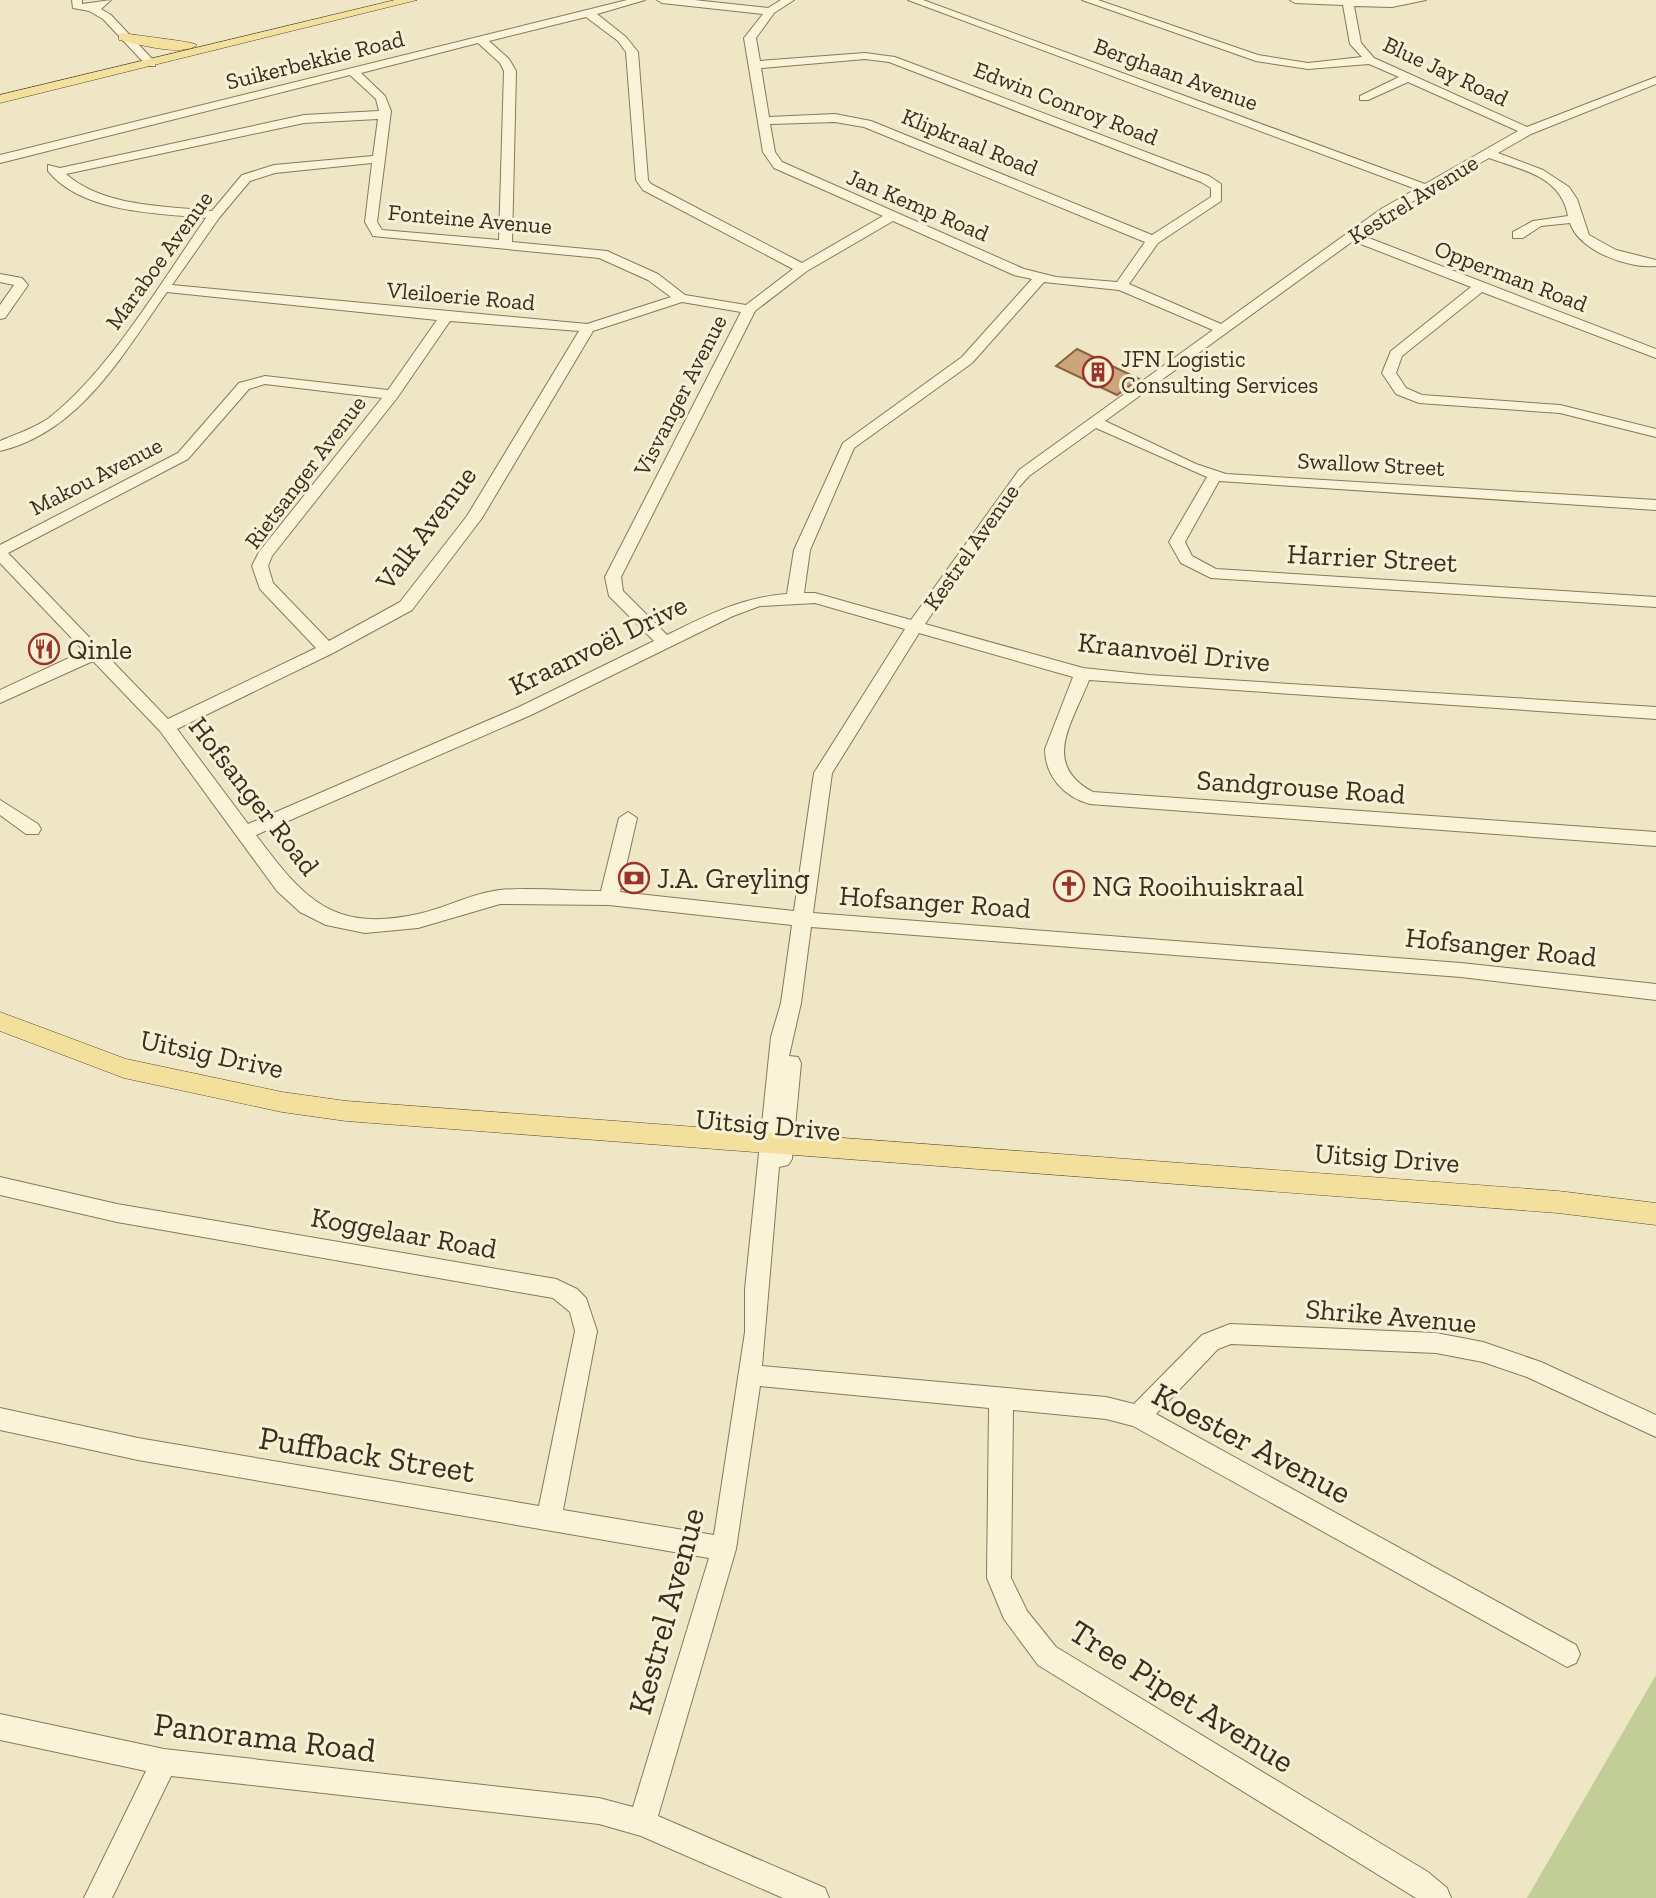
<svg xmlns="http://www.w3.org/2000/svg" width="1656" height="1898" font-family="'Zilla Slab',serif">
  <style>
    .green { fill: #c2cd98 }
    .building { fill: #cda57a; stroke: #8a6440; stroke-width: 2 }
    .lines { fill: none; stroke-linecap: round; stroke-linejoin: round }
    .minor-casing { stroke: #8a785a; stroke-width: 2 }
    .major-casing { stroke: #58462f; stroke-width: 1 }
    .minor { fill: #f9f3d8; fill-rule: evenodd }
    .major { fill: #f2e09c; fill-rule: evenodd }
    .labels { text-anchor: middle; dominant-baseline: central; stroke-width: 6; stroke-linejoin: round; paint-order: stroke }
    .far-street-label { font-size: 23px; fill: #3a2e1f; stroke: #f6f0d4 }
    .far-poi-label { font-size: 23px; fill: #3a2e1f; stroke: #f6f0d4; text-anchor: start }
    .street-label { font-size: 28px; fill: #3a2e1f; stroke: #f6f0d4 }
    .poi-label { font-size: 28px; fill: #3a2e1f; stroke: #f6f0d4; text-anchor: start }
    .near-street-label { font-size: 33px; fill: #3a2e1f; stroke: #f6f0d4 }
  </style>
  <rect width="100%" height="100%" fill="#efe6c5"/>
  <polygon class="green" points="1656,1675 1656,1898 1527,1898"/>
  <polygon class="building" points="1077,349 1139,379 1117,395 1056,366"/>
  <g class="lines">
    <g class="minor-casing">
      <g id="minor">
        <polygon points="72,0 82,0 82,4 111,0 101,9 111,15 155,62 155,66 147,66 103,19 89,11 73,8"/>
        <path d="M627 0H645L597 14 626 37 638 52 648 180 651 184 802 263 883 216 774 168 763 152 744 38 763 14 662 3 657 0H694L768 8 781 0H794L774 13 756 38 760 61 865 53 895 57 1209 176 1221 184V201L1158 243 1129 284 1221 324 1381 209 1416 189 908 0H923L1425 184 1518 131 1408 82 1368 100H1360V96L1399 77 1369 64 1308 69 1256 61 1082 0H1098L1258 55 1308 63 1362 57 1350 44 1343 5 1295 3 1290 0H1426L1392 7 1354 6 1361 43 1374 58 1527 127 1656 77V84L1531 134 1498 153 1543 170 1569 187 1577 199 1589 235 1616 250 1656 260V266C1629 269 1579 251 1570 223L1541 226 1523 238H1513V232L1533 221 1568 216C1561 176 1522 170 1489 158L1389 215 1361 235 1656 349V358L1482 292 1402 356 1396 373 1406 388 1422 395 1560 405 1656 429V437L1560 413 1419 403 1396 394 1382 373 1391 351 1471 287 1353 241 1105 421 1196 464 1226 474 1656 500V510L1219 481 1185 542 1192 556 1216 569 1656 597V607L1211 578 1181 563 1169 542 1207 477 1096 428 1029 476 1019 487 925 624 1083 668 1149 675 1656 707V719L1089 680C1073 722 1040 764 1093 792L1656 832V846L1090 804C1064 797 1045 776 1045 749L1073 677 919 633 832 773 813 913 1461 963 1656 984V1000L1461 977 811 927 801 1003 789 1056 798 1057 801 1063 792 1159 788 1165 779 1167 762 1366 1106 1397 1134 1404 1202 1335 1230 1324 1436 1333 1483 1342 1541 1362 1656 1415V1437L1527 1377 1483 1362 1436 1353 1231 1344 1218 1349 1156 1414 1576 1645 1580 1654 1576 1663 1567 1667 1133 1426 1106 1419 1013 1410 1011 1578 1027 1611 1056 1647 1428 1872 1447 1888 1451 1898H1416L1038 1665 1004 1619 987 1578 989 1408 760 1386 736 1549 658 1816 825 1888 829 1898H783L641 1836 599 1824 171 1776 112 1898H84L146 1771 0 1740V1714L164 1749 599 1798 633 1807 709 1558 138 1460 0 1430V1408L138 1438 539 1506 575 1331 570 1312 553 1298 117 1222 0 1195V1177L117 1204 556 1279 577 1289 586 1298 597 1331 563 1510 714 1535 745 1332V1289L771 1037 781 1003 792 925 609 905 500 904 418 928 365 933 326 925 300 912 277 891 160 731 93 661 0 703V690L84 651 0 563V545L178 453 239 383 265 376 388 390 437 320 167 292C123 354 80 432 0 451V441C16 434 35 428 49 418 110 370 161 282 206 218 157 213 82 213 48 171V165L60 168 304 115 379 111 376 99 350 75 0 163V155ZM586 17 618 41 626 52 636 180 643 190 793 269 746 305 685 295 658 274 607 251 512 242 516 71 509 59 489 41ZM478 43 500 63 504 71 499 240 382 230 377 222 391 111 385 96 361 73ZM865 59 889 62 1201 182 1211 188V197L1152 235 871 121 835 114 769 117 761 68ZM378 119 373 156 274 165 242 175 212 211C166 206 103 207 66 174L304 123ZM835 122 864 127 1145 242 1117 282 1056 277 1024 269 782 162 775 152 770 124ZM372 163 365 222 373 236 599 258 648 280 671 297 587 324 172 285 219 218 250 181 275 173ZM893 221 1014 275 1032 279 962 357 843 443 794 550 787 594C743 597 707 615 667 635L623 591 621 577 755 311 807 271ZM1044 282 1119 290 1213 330 1019 470 911 620 815 593H804L810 550 854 448 972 363ZM682 302 741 312 605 577 609 596 654 641 519 707 248 824 177 729 333 653 412 610 482 518 593 331ZM450 321 579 331 467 516 400 602 329 641 273 583 268 566 272 556 397 398ZM265 384 382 398 259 552 252 566 260 589 316 648 168 719 8 553 188 459 249 389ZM815 603 905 629 814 773 794 911 620 892 637 818 628 812 619 818 601 891C568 891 533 887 500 890 472 893 446 908 418 914 332 933 303 898 256 835L531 715 733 616 760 606Z"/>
        <polygon points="0,274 22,278 28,285 5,318 0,319 0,305 14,285 0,282"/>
        <polygon points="0,800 38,824 41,829 38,834 26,834 0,815"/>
      </g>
    </g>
    <g class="major-casing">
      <g id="major">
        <polygon points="395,0 417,0 0,103 0,95"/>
        <path d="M124 33C137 36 192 41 197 45 182 57 137 44 119 40V34Z"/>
        <polygon points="0,1012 126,1059 282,1092 346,1101 1558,1191 1656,1203 1656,1225 1558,1213 346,1121 282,1112 124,1078 0,1031"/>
      </g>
    </g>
    <use href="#minor" class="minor"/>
    <use href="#major" class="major"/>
  </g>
  <defs>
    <g id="building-ring" transform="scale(1.575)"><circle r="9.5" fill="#f6f0d4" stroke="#9a342a" stroke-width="1.5"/><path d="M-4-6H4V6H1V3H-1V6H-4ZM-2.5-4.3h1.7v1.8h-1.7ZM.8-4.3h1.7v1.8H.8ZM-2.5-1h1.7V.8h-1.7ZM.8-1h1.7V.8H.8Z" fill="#9a342a"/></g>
    <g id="restaurant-ring" transform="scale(1.575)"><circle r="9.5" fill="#f6f0d4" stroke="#9a342a" stroke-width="1.5"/><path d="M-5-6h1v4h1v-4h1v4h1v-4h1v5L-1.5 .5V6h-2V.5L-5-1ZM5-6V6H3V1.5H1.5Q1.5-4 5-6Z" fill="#9a342a"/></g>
    <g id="bank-ring" transform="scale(1.575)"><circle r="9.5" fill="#f6f0d4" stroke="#9a342a" stroke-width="1.5"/><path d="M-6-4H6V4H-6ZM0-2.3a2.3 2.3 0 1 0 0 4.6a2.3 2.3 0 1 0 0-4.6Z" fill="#9a342a"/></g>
    <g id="church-ring" transform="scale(1.575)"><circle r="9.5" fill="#f6f0d4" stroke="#9a342a" stroke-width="1.5"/><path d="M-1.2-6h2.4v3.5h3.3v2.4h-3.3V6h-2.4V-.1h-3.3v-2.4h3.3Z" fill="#9a342a"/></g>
  </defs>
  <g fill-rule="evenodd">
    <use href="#building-ring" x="1098" y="372"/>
    <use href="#restaurant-ring" x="44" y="649"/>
    <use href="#bank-ring" x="634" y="878"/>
    <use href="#church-ring" x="1069" y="886"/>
  </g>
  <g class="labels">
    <g class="far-street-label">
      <text transform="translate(315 60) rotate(-14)">Suikerbekkie Road</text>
      <text transform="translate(1446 71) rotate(25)">Blue Jay Road</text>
      <text transform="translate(1176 74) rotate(20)">Berghaan Avenue</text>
      <text transform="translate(1066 103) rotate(21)">Edwin Conroy Road</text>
      <text transform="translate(970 142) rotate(22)">Klipkraal Road</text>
      <text transform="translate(1413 199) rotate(-32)">Kestrel Avenue</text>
      <text transform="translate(918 205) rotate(23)">Jan Kemp Road</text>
      <text transform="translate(470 219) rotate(5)">Fonteine Avenue</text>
      <text transform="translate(159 260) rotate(-54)">Maraboe Avenue</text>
      <text transform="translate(1511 276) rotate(21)">Opperman Road</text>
      <text transform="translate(461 296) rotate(5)">Vleiloerie Road</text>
      <text transform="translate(680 395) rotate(-63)">Visvanger Avenue</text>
      <text transform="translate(1371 464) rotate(3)">Swallow Street</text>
      <text transform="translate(305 472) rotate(-53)">Rietsanger Avenue</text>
      <text transform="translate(96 476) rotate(-27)">Makou Avenue</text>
      <text transform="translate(971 547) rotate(-55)">Kestrel Avenue</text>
    </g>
    <g class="far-poi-label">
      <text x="1121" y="359">JFN Logistic<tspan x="1121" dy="26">Consulting Services</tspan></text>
    </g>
    <g class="street-label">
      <text transform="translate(426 528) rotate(-53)">Valk Avenue</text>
      <text transform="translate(1372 558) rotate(3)">Harrier Street</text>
      <text transform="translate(598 645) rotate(-26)">Kraanvoël Drive</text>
      <text transform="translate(1174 652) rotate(6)">Kraanvoël Drive</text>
      <text transform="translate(1301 787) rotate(4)">Sandgrouse Road</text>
      <text transform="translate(254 796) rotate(52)">Hofsanger Road</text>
      <text transform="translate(935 902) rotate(4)">Hofsanger Road</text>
      <text transform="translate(1501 947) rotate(6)">Hofsanger Road</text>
      <text transform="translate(212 1054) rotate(12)">Uitsig Drive</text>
      <text transform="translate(768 1125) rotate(5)">Uitsig Drive</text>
      <text transform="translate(1387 1158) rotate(4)">Uitsig Drive</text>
      <text transform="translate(404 1233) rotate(10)">Koggelaar Road</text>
      <text transform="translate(1391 1316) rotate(5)">Shrike Avenue</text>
    </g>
    <g class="poi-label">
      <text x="67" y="649">Qinle</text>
      <text x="657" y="878">J.A. Greyling</text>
      <text x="1092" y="886">NG Rooihuiskraal</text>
    </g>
    <g class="near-street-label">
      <text transform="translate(1252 1443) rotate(28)">Koester Avenue</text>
      <text transform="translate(367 1454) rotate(9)">Puffback Street</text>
      <text transform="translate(666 1611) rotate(-75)">Kestrel Avenue</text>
      <text transform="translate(1182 1696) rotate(32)">Tree Pipet Avenue</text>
      <text transform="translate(265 1737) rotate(7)">Panorama Road</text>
    </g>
  </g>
</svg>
